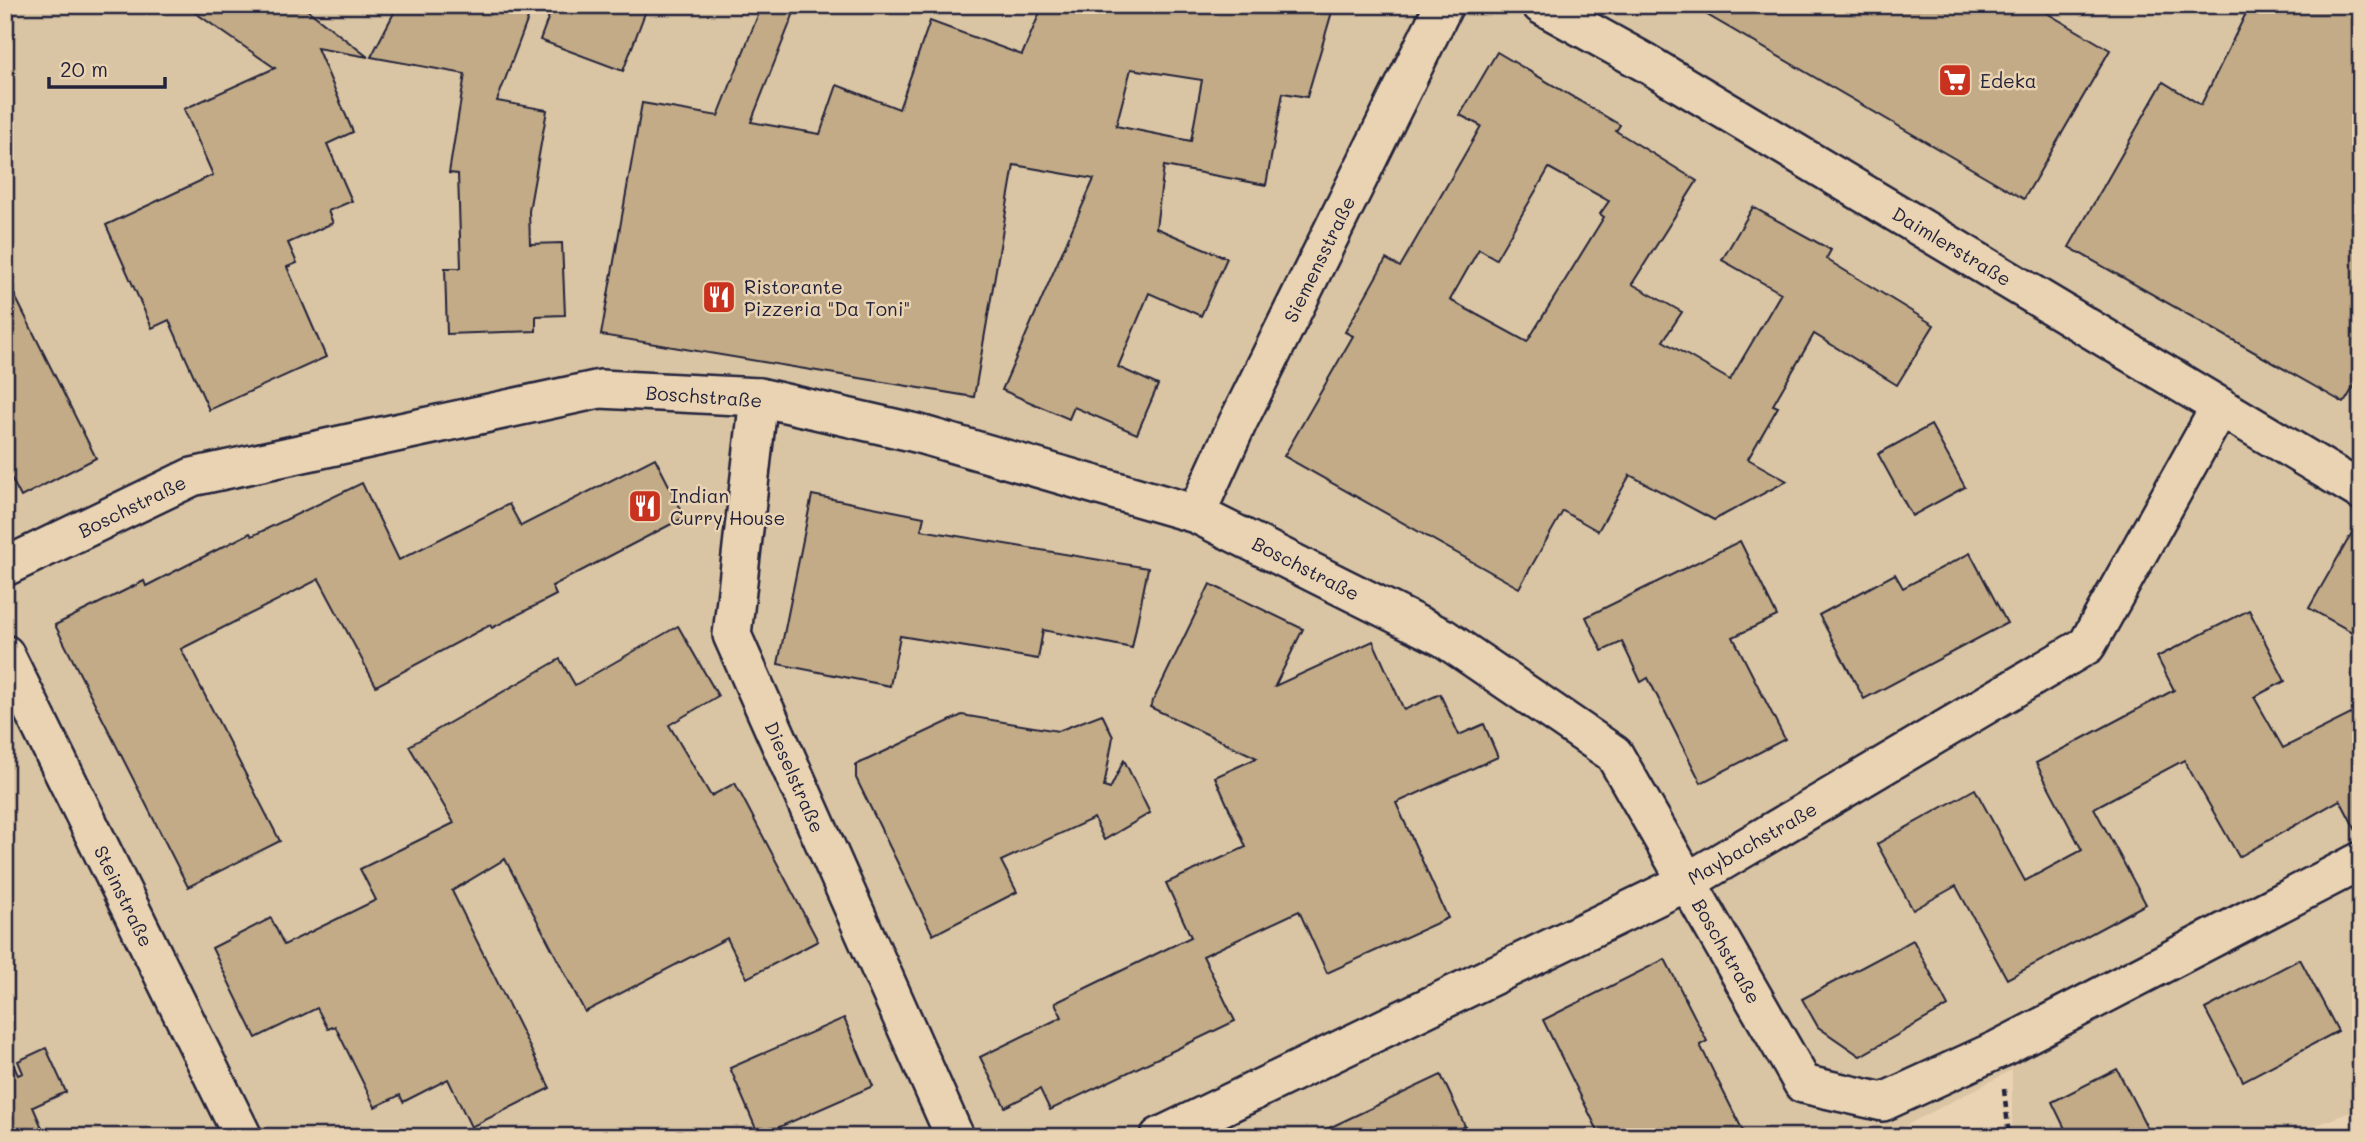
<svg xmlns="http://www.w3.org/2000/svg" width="2366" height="1142" font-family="Mali,sans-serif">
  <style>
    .built { fill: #d9c4a3 }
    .building { fill: #c2ab86; stroke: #22223b; stroke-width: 2; fill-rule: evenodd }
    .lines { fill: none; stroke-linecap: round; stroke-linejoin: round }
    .street-casing { stroke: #22223b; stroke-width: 42 }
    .path { stroke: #22223b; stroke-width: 4.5; stroke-dasharray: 7 5; stroke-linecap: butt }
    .street { stroke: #e9d3b2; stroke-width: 37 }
    .labels { text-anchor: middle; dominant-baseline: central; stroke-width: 5; stroke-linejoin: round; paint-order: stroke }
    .poi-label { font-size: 19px; fill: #22223b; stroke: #e9d3b2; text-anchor: start }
    .street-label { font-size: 19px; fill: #22223b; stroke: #e9d3b2 }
  </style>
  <rect width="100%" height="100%" fill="#e9d3b2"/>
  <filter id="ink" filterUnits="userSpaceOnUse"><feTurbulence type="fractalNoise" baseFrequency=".0143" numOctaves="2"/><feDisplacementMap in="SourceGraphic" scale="14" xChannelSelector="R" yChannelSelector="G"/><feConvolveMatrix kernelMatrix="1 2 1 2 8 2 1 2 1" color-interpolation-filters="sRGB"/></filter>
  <g filter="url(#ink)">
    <polygon class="built" points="5,5 2361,5 2361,1108 2285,1137 2012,1137 2012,1070 1884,1137 5,1137"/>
    <g class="building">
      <polygon points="184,5 301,5 368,57 317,48 353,132 327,144 352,201 328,211 333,223 288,243 297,263 287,267 326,357 209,410 169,320 152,328 106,225 213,175 184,109 275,68"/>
      <polygon points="398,5 509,5 530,13 497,101 547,110 529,211 530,244 562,243 565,315 536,316 536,331 447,334 445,268 461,268 458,174 449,173 465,74 371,57"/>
      <polygon points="553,5 648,5 623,71 540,40"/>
      <path d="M762 5H797L751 122 820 134 837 85 899 109 930 21 1022 55 1043 5H1334L1307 97 1283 93 1266 185 1164 166 1156 228 1227 258 1201 316 1149 293 1118 367 1158 385 1137 434 1074 407 1069 419 1002 390 1094 179 1014 165 974 397 601 335 642 103 718 116ZM1131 69 1202 80 1191 141 1116 126Z"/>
      <polygon points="1690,5 2033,5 2110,50 2024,199"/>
      <polygon points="2250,5 2361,5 2361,375 2344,403 2069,247 2163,82 2201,105"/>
      <path d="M1497 52 1620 125 1616 131 1697 181 1632 284 1682 312 1663 341 1730 380 1781 293 1722 260 1753 207 1831 250 1826 259 1934 325 1897 385 1814 334 1773 405 1778 407 1748 459 1787 481 1714 520 1630 475 1598 531 1563 511 1519 588 1284 456 1353 336 1345 332 1386 259 1400 267 1481 126 1460 115ZM1549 168 1609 201 1600 214 1604 217 1527 342 1450 300 1479 249 1496 259Z"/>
      <polygon points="5,276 96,458 21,497 5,466"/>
      <polygon points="1931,425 1965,487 1912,516 1878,454"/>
      <polygon points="655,458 685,517 552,586 556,595 492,628 490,625 376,686 319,579 181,649 280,841 188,887 55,625 144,581 146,586 250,533 252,536 362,483 399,560 509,504 521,526"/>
      <polygon points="812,495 924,517 921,530 1148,568 1132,648 1043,630 1038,659 900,636 890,686 778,664"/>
      <polygon points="2361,517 2361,637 2309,608"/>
      <polygon points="1740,541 1777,616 1733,637 1785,739 1701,783 1648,678 1641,682 1622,642 1602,651 1586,617"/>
      <polygon points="1970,553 2007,623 1864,699 1819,615 1895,574 1903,588"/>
      <polygon points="1210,584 1303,629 1275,686 1373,641 1404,710 1440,694 1459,735 1484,724 1498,757 1396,803 1448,918 1327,973 1299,911 1203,956 1235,1021 1050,1110 1040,1089 1005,1107 980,1057 1062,1017 1055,1003 1191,937 1166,883 1246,847 1215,777 1257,758 1150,707"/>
      <polygon points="2249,610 2285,681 2254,697 2283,748 2361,709 2361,840 2340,800 2239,857 2184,760 2094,808 2146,904 2007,979 1956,886 1913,910 1877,844 1975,789 2025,881 2082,850 2036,763 2174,690 2157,657"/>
      <polygon points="678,626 718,696 669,725 711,796 735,783 818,941 747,978 727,938 585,1012 505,859 452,891 550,1088 471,1127 448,1079 403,1102 400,1095 375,1107 335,1026 328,1029 317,1008 256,1038 212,948 271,918 284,945 376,900 360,869 454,823 409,746 560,659 575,685"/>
      <polygon points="1102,714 1113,737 1104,787 1110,789 1124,760 1150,813 1104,840 1094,818 1001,861 1017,892 933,935 856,778 856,765 962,715 1058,731"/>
      <polygon points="1913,940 1948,1006 1860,1056 1818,1027 1802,999"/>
      <polygon points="1665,959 1707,1041 1700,1045 1746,1137 1601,1137 1543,1020"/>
      <polygon points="2300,959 2338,1031 2243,1081 2205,1009"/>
      <polygon points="844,1018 873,1086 759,1136 730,1068"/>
      <polygon points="5,1047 18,1075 23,1073 18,1061 46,1048 66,1092 33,1107 46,1137 5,1137"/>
      <polygon points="2117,1069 2152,1137 2069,1137 2052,1102"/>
      <polygon points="1441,1075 1465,1126 1444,1137 1310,1137"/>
    </g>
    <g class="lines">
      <g class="street-casing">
        <g id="street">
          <polyline points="1541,5 1646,63 2361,491"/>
          <polyline points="759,397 732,635 955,1137"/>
          <polyline points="1196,514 1238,422 1444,5"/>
          <polyline points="5,567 192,477 600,389 759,397 916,433 1196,514 1444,638 1614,754 1803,1084 1883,1102 1999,1049 2361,861"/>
          <polyline points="5,654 243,1137"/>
          <polyline points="1159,1137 1687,882 2087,645 2220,407"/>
        </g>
      </g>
      <polyline class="path" points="2004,1089 2009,1137"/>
      <use href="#street" class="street"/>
    </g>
  </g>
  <defs>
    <g id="supermarket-square" transform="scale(1.75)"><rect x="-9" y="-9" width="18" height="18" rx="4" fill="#c8321e" stroke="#e9d3b2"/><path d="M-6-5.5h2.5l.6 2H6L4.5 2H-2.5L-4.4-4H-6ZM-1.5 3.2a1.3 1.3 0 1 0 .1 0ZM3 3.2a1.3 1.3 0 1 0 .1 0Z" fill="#fff"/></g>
    <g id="restaurant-square" transform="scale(1.75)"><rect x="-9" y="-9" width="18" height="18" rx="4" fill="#c8321e" stroke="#e9d3b2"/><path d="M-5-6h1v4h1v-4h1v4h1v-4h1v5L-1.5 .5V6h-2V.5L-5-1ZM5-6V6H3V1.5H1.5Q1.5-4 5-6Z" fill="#fff"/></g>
  </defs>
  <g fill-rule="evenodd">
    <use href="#supermarket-square" x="1955" y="80"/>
    <use href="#restaurant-square" x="719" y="297"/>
    <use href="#restaurant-square" x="645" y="506"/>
  </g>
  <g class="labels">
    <g class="poi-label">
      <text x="1980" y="80">Edeka</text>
      <text x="744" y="286">Ristorante<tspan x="744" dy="22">Pizzeria "Da Toni"</tspan></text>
      <text x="670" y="495">Indian<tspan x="670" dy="22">Curry House</tspan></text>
    </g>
    <g class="street-label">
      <text transform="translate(1952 246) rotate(31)">Daimlerstraße</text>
      <text transform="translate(1319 259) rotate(-64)">Siemensstraße</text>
      <text transform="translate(704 396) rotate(4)">Boschstraße</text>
      <text transform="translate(132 506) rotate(-26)">Boschstraße</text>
      <text transform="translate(1306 568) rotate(27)">Boschstraße</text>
      <text transform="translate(795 777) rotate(66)">Dieselstraße</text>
      <text transform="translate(1752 843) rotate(-30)">Maybachstraße</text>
      <text transform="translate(124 896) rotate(64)">Steinstraße</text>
      <text transform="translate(1727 951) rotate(60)">Boschstraße</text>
    </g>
  </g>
  <rect width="2366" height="1142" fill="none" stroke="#e9d3b2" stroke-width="28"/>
  <rect x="14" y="14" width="2338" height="1114" fill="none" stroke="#22223b" stroke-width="2.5" filter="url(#ink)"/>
  <path d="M49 77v10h116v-10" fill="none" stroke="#22223b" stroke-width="3.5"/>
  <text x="60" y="77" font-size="21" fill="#22223b" stroke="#e9d3b2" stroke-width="5" paint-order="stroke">20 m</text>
</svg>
